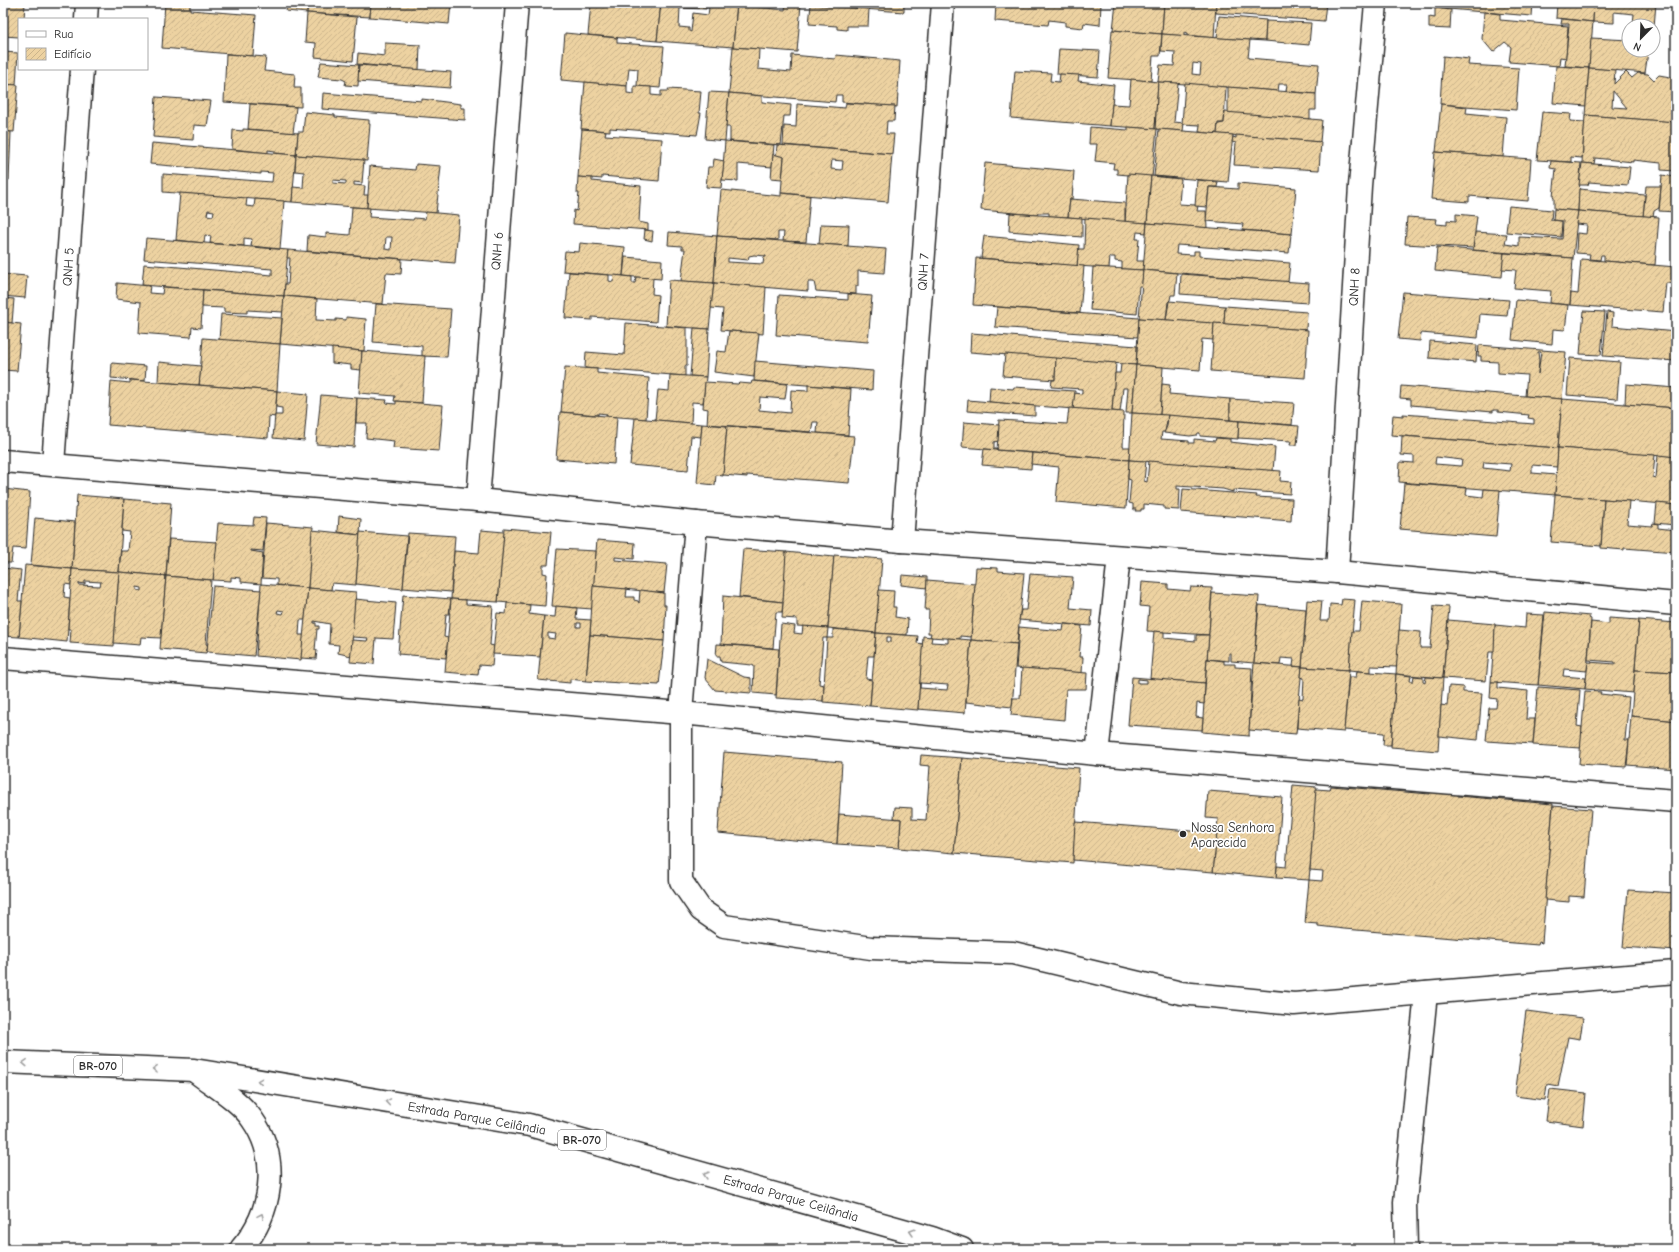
<svg xmlns="http://www.w3.org/2000/svg" width="1679" height="1252" font-family="'Comic Neue',sans-serif">
  <style>
    .building { fill: url(#building-hatch); stroke: #2b2b2b; fill-rule: evenodd }
    .lines { fill: none; stroke-linecap: round; stroke-linejoin: round }
    .minor-casing { stroke: #2b2b2b; stroke-width: 25 }
    .highway-casing { stroke: #2b2b2b; stroke-width: 25 }
    .minor { stroke: #fff; stroke-width: 22 }
    .highway { stroke: #fff; stroke-width: 22 }
    .oneway { stroke: #a0a0a0 }
    .poi-dot { fill: #2b2b2b; stroke: #fff; stroke-width: 1.5 }
    .labels { text-anchor: middle; dominant-baseline: central; stroke-width: 3.5; stroke-linejoin: round; paint-order: stroke }
    .shield { fill: #fff; stroke: #6b6b6b; stroke-width: 1 }
    .shield-label { font-size: 12px; font-weight: bold; fill: #2b2b2b }
    .street-label { font-size: 13px; fill: #2b2b2b; stroke: #fff }
    .poi-label { font-size: 13px; fill: #2b2b2b; stroke: #fff; text-anchor: start }
  </style>
  <defs>
    <pattern id="building-hatch" width="6" height="6" patternUnits="userSpaceOnUse"><rect width="6" height="6" fill="#edd2a1"/><path d="M-1 1l2-2M0 6l6-6M5 7l2-2" fill="none" stroke="#cbb48b"/></pattern>
  </defs>
  <rect width="100%" height="100%" fill="#fff"/>
  <filter id="ink" filterUnits="userSpaceOnUse"><feTurbulence type="fractalNoise" baseFrequency=".025" numOctaves="2"/><feDisplacementMap in="SourceGraphic" scale="8" xChannelSelector="R" yChannelSelector="G"/><feConvolveMatrix kernelMatrix="1 2 1 2 8 2 1 2 1" color-interpolation-filters="sRGB"/></filter>
  <g filter="url(#ink)">
    <g class="building">
      <polygon points="3,3 25,3 24,19 19,19 19,37 3,36"/>
      <polygon points="165,3 190,3 190,10 256,15 253,56 162,48"/>
      <polygon points="287,3 308,3 307,13 286,11"/>
      <polygon points="308,3 371,3 370,17 307,13"/>
      <polygon points="371,3 451,3 449,24 370,17"/>
      <polygon points="591,3 661,3 657,41 588,35"/>
      <path d="M661 3H737L733 47 657 41ZM706 7 709 8 708 15 693 13 691 32 689 31V28L679 27 680 8 706 9Z"/>
      <polygon points="785,3 814,3 814,5 801,4"/>
      <polygon points="786,3 801,4 797,52 733,47 737,5 785,10"/>
      <polygon points="814,3 842,3 841,7 814,5"/>
      <polygon points="850,3 904,3 904,12 849,8"/>
      <polygon points="996,3 1101,3 1100,25 1084,23 1083,28 1065,26 1065,22 1049,20 1048,25 995,21"/>
      <polygon points="1116,3 1164,3 1162,34 1113,30"/>
      <polygon points="1164,3 1216,3 1214,38 1188,35 1188,33 1184,32 1184,36 1162,34"/>
      <polygon points="1216,3 1326,3 1324,21 1216,13"/>
      <polygon points="1424,3 1533,3 1532,16 1424,7"/>
      <polygon points="1557,3 1594,3 1593,22 1556,18"/>
      <polygon points="1594,3 1656,3 1654,27 1633,24 1634,14 1614,12 1614,23 1593,22"/>
      <polygon points="1661,3 1676,3 1676,6 1661,4"/>
      <polygon points="811,5 869,9 868,26 847,26 847,30 837,29 837,26 809,24"/>
      <polygon points="1435,8 1451,10 1450,29 1429,28 1429,17 1435,18"/>
      <polygon points="1484,12 1500,14 1500,20 1568,26 1566,58 1560,57 1559,66 1509,62 1511,47 1505,42 1493,52 1482,39"/>
      <polygon points="307,13 357,17 353,61 315,57 316,43 305,42"/>
      <polygon points="1219,16 1266,20 1265,41 1217,38"/>
      <polygon points="1562,19 1593,22 1589,68 1565,66 1569,24 1561,24"/>
      <polygon points="1266,21 1311,23 1309,45 1265,41"/>
      <polygon points="1112,30 1162,34 1160,56 1153,56 1151,81 1108,78"/>
      <polygon points="565,33 617,38 617,43 664,46 660,88 637,86 638,69 629,68 627,86 561,80"/>
      <path d="M1162 34 1250 40 1248 58 1319 64 1316 94 1286 91 1287 84H1279L1278 91 1158 82 1160 65 1174 66 1175 52 1161 51ZM1193 63 1201 64 1200 75 1192 74Z"/>
      <polygon points="1591,38 1629,40 1629,50 1648,52 1645,73 1589,68"/>
      <polygon points="385,43 420,45 419,70 357,64 358,53 385,56"/>
      <polygon points="733,47 759,49 758,69 791,72 792,55 835,59 836,55 900,61 897,107 842,102 842,95 836,95 835,102 729,93"/>
      <polygon points="1059,49 1100,51 1098,77 1057,74"/>
      <polygon points="3,52 18,53 16,85 3,84"/>
      <polygon points="226,54 266,57 264,71 295,74 294,88 301,88 301,107 224,102"/>
      <polygon points="1443,56 1469,59 1468,65 1519,68 1516,110 1440,104"/>
      <polygon points="321,62 359,65 358,86 345,85 346,81 342,79 318,77"/>
      <polygon points="359,65 451,72 450,88 358,81"/>
      <polygon points="1556,66 1589,68 1586,106 1553,103"/>
      <path d="M1589 68 1615 70 1614 84 1626 72 1632 78 1638 73 1648 74 1654 80 1659 75 1676 78V120L1673 119 1672 122 1585 115ZM1613 91 1627 108 1612 107Z"/>
      <polygon points="1015,71 1051,73 1050,81 1059,82 1060,74 1079,75 1078,81 1114,85 1110,126 1011,118"/>
      <polygon points="1131,79 1158,82 1155,129 1110,126 1112,104 1129,105"/>
      <polygon points="585,82 627,86 627,93 634,94 634,86 651,87 651,95 661,96 661,91 669,91 668,89 701,91 699,113 701,113 697,135 610,128 610,131 581,129"/>
      <polygon points="1158,82 1178,83 1174,122 1184,123 1183,131 1155,129"/>
      <polygon points="1185,83 1226,87 1224,123 1218,123 1217,134 1199,132 1200,125 1182,124"/>
      <polygon points="3,84 18,85 14,132 3,131"/>
      <polygon points="1228,87 1316,94 1316,110 1310,110 1310,119 1228,113"/>
      <polygon points="709,92 729,93 725,141 705,139"/>
      <polygon points="323,93 422,101 422,99 430,100 461,104 461,108 465,108 465,120 322,109"/>
      <polygon points="729,93 762,96 762,102 791,105 790,116 784,116 781,145 730,141 730,127 726,127"/>
      <polygon points="156,97 211,101 207,126 194,125 193,140 153,137"/>
      <polygon points="846,103 895,106 894,121 887,121 886,134 894,134 892,154 783,145 784,126 796,127 797,104 845,108"/>
      <polygon points="250,104 296,107 293,133 248,129"/>
      <polygon points="1441,104 1467,107 1466,113 1506,117 1503,157 1436,152"/>
      <polygon points="305,112 335,115 335,117 369,120 369,124 370,124 367,161 296,155 298,132 303,132"/>
      <polygon points="1225,112 1322,120 1320,142 1217,134 1218,124 1224,123"/>
      <polygon points="1542,112 1571,114 1570,121 1585,122 1582,158 1571,157 1571,162 1537,160"/>
      <polygon points="1585,115 1676,122 1676,171 1661,170 1661,163 1633,160 1633,162 1595,158 1594,164 1582,163"/>
      <polygon points="1090,127 1128,130 1128,127 1157,129 1152,177 1117,174 1117,169 1113,169 1114,163 1095,161 1097,144 1089,144"/>
      <polygon points="243,129 298,133 296,155 275,153 275,151 268,150 268,153 232,149 233,130 243,131"/>
      <polygon points="582,129 606,131 605,135 662,139 659,181 602,176 602,179 578,177"/>
      <polygon points="1159,129 1233,135 1228,182 1154,176"/>
      <polygon points="3,131 11,132 9,180 3,179"/>
      <polygon points="1236,135 1321,142 1319,170 1234,165 1236,143 1232,142 1233,137 1236,138"/>
      <polygon points="725,141 774,145 772,167 738,164 738,181 722,180"/>
      <polygon points="152,143 296,155 292,202 163,192 163,174 272,182 273,173 261,172 261,174 150,164"/>
      <path d="M777 145 892 154 888 202 781 193 784 157 776 156ZM832 160 843 161 842 170 831 169Z"/>
      <polygon points="1435,152 1531,159 1528,201 1469,196 1469,202 1431,199"/>
      <polygon points="773,154 784,157 782,179 771,178"/>
      <path d="M296 155 364 160 362 183 354 182V185L365 186 364 195H368L367 208 292 202 293 187 303 188 304 172 295 171ZM333 180 346 181V184L333 183Z"/>
      <polygon points="714,159 724,161 721,188 706,187 708,167 713,167"/>
      <polygon points="1551,161 1581,163 1578,211 1554,209 1554,198 1553,197 1556,169 1550,168"/>
      <polygon points="985,163 1074,171 1072,199 1070,199 1068,217 1049,216 1049,213 1038,213 1037,215 981,210"/>
      <polygon points="1582,163 1630,167 1628,185 1589,182 1588,185 1579,185"/>
      <polygon points="416,164 441,166 436,213 367,208 370,166 415,170"/>
      <polygon points="1128,174 1151,176 1147,223 1125,222"/>
      <polygon points="1662,175 1676,177 1676,212 1659,211"/>
      <polygon points="1151,176 1181,179 1179,204 1195,205 1198,206 1197,211 1206,211 1207,228 1147,223"/>
      <polygon points="578,177 592,178 592,181 641,186 639,222 648,224 648,230 573,224 574,210 577,211 579,193 577,193"/>
      <polygon points="1197,180 1218,182 1217,187 1209,187 1207,207 1195,206"/>
      <polygon points="1238,183 1296,188 1292,234 1242,230 1243,224 1206,221 1209,187 1238,189"/>
      <polygon points="1646,186 1661,186 1659,208 1654,211 1653,217 1643,216"/>
      <polygon points="1579,189 1645,195 1643,216 1578,211"/>
      <polygon points="721,190 781,196 781,193 810,196 806,242 783,241 784,232 778,232 778,240 717,236"/>
      <path d="M180 193 247 198 246 206 254 207 255 199 284 201 280 249 251 246 252 239 244 238V246L210 243 211 236 205 235 204 243 176 240ZM208 210 214 211 213 216 207 215Z"/>
      <polygon points="1070,199 1125,203 1125,222 1068,217"/>
      <polygon points="1509,206 1552,210 1551,220 1562,221 1561,237 1506,232"/>
      <path d="M352 207 370 208 369 217 413 220 414 218 425 219 426 212 459 215 455 263 307 251 308 235 326 237V233L350 235ZM386 237H392L391 250 385 249Z"/>
      <polygon points="1554,209 1578,211 1573,258 1473,250 1475,232 1507,234 1505,244 1519,246 1519,237 1562,239 1563,221 1553,220"/>
      <polygon points="1578,211 1659,217 1655,265 1604,261 1604,255 1601,255 1600,260 1589,259 1590,254 1576,253 1577,233 1586,234 1587,225 1576,224"/>
      <polygon points="1010,213 1082,218 1082,237 1009,231"/>
      <polygon points="1456,214 1477,216 1473,248 1405,244 1407,217 1437,219 1436,224 1447,225 1447,220 1456,221"/>
      <polygon points="1085,218 1147,223 1146,233 1137,232 1136,239 1139,239 1137,261 1144,261 1143,270 1122,269 1122,262 1115,261 1115,257 1110,257 1109,268 1077,266 1078,249 1084,249"/>
      <polygon points="1147,223 1291,234 1289,253 1177,245 1176,254 1194,255 1194,251 1199,251 1199,256 1290,263 1288,282 1143,270"/>
      <polygon points="821,224 849,225 848,246 819,244"/>
      <polygon points="3,226 5,227 3,259"/>
      <polygon points="645,230 653,231 652,241 644,239"/>
      <polygon points="669,232 717,236 714,283 681,281 685,249 682,249 682,246 668,245"/>
      <path d="M717 236 886 249 884 273 858 271V286H856V294L816 291 814 282H808V291L714 283ZM754 255 766 256V257H764L763 264 728 262V258L748 260 749 256Z"/>
      <polygon points="984,236 1079,245 1077,266 981,258"/>
      <polygon points="146,238 288,250 284,296 142,285 144,264 272,275 272,269 144,259"/>
      <polygon points="580,243 625,247 623,276 563,271 565,251 579,252"/>
      <polygon points="1437,247 1504,253 1502,277 1435,271"/>
      <polygon points="288,250 402,259 401,274 386,273 383,304 284,296 285,284 288,284 290,258 287,258"/>
      <polygon points="1504,253 1573,258 1570,305 1550,303 1551,291 1514,288 1516,270 1502,269"/>
      <polygon points="625,257 662,260 661,279 623,276"/>
      <polygon points="976,258 1084,266 1080,313 973,305"/>
      <polygon points="1581,259 1676,267 1676,284 1666,283 1663,312 1570,305 1571,293 1578,294"/>
      <polygon points="1093,267 1143,270 1142,286 1139,286 1137,314 1090,310"/>
      <polygon points="1143,270 1177,273 1175,295 1171,295 1170,300 1168,302 1166,320 1139,318"/>
      <polygon points="569,272 609,275 609,281 613,282 614,275 632,277 632,283 635,283 636,277 653,278 652,294 658,295 656,322 592,317 592,320 565,318"/>
      <polygon points="3,274 27,276 25,298 3,296"/>
      <polygon points="1181,274 1309,283 1308,303 1180,294"/>
      <polygon points="669,280 714,283 709,329 666,326"/>
      <polygon points="117,283 150,286 149,293 162,294 163,287 203,290 201,328 192,327 191,337 139,333 141,302 116,299"/>
      <polygon points="714,283 766,287 763,334 721,330 723,309 711,308"/>
      <polygon points="203,290 284,296 283,312 247,310 247,313 224,312 224,308 202,307"/>
      <polygon points="1403,292 1509,300 1507,316 1480,314 1478,338 1421,333 1420,341 1398,339"/>
      <polygon points="848,294 872,296 868,342 776,335 779,295 848,300"/>
      <polygon points="284,296 317,299 316,320 336,321 336,319 346,320 346,317 366,319 364,351 280,344"/>
      <polygon points="3,298 14,299 12,323 3,322"/>
      <polygon points="1516,300 1568,305 1565,330 1553,329 1552,344 1512,340"/>
      <polygon points="1169,301 1225,306 1224,324 1166,320"/>
      <polygon points="376,304 451,309 447,357 422,356 422,346 373,342"/>
      <polygon points="1225,306 1307,312 1306,330 1224,324"/>
      <polygon points="997,307 1139,318 1138,337 995,327"/>
      <polygon points="1584,311 1605,312 1601,355 1580,354"/>
      <polygon points="1607,312 1613,313 1612,326 1676,332 1676,361 1603,356"/>
      <polygon points="221,314 282,318 280,344 219,340"/>
      <polygon points="1139,318 1214,323 1213,340 1202,339 1200,370 1136,365"/>
      <polygon points="3,322 21,324 17,371 3,370"/>
      <polygon points="626,323 687,328 687,366 685,366 685,376 585,368 586,352 624,355"/>
      <polygon points="1214,323 1308,330 1305,378 1211,371"/>
      <polygon points="694,328 709,329 706,377 690,376"/>
      <polygon points="729,331 759,333 754,377 714,372 717,351 726,352"/>
      <polygon points="971,333 1137,346 1136,365 970,352"/>
      <polygon points="203,338 280,344 277,391 199,385"/>
      <polygon points="1430,341 1477,345 1476,362 1429,358"/>
      <path d="M1479 345 1566 352 1562 399 1525 396 1527 375 1498 373V362L1481 361V356H1478ZM1538 352H1541L1538 374 1539 360Z"/>
      <polygon points="332,348 362,351 361,370 351,369 351,365 332,363"/>
      <polygon points="362,351 425,356 422,403 394,401 395,396 359,393"/>
      <polygon points="1005,354 1056,358 1055,380 1003,376"/>
      <polygon points="1056,358 1116,363 1112,411 1073,409 1074,393 1082,394 1082,389 1051,387 1052,380 1055,380"/>
      <polygon points="1570,358 1620,362 1617,399 1567,395"/>
      <polygon points="755,361 873,371 872,390 754,381"/>
      <polygon points="159,362 201,366 199,385 158,382"/>
      <polygon points="112,363 146,366 145,381 111,378"/>
      <polygon points="1121,364 1136,365 1132,413 1126,413 1128,388 1123,388 1120,412 1112,411 1115,373 1120,373"/>
      <polygon points="1136,365 1163,367 1160,415 1132,413"/>
      <polygon points="565,367 597,369 597,373 649,378 646,419 606,416 607,414 598,413 598,415 561,412"/>
      <polygon points="670,375 706,377 703,403 692,402 691,423 655,420 658,390 669,391"/>
      <polygon points="130,380 277,391 275,417 269,416 268,438 108,425 111,381 130,383"/>
      <polygon points="752,381 787,384 785,399 760,397 759,410 790,413 791,390 808,391 808,385 851,389 848,435 817,433 818,422 813,422 811,432 707,424 708,409 703,408 705,382 738,384 739,383 751,384"/>
      <polygon points="1162,384 1170,385 1169,394 1230,399 1230,420 1160,415"/>
      <polygon points="1626,384 1676,388 1676,408 1625,404"/>
      <polygon points="1401,386 1562,399 1558,448 1391,435 1393,415 1403,416 1403,414 1534,424 1534,419 1528,418 1529,415 1498,412 1498,410 1493,410 1493,412 1411,405 1411,399 1400,398"/>
      <polygon points="990,387 1013,389 1014,387 1075,391 1073,409 989,402"/>
      <polygon points="277,391 308,394 304,441 273,438 275,415 282,415 282,408 276,407"/>
      <polygon points="321,395 357,398 354,447 316,444"/>
      <polygon points="357,398 387,400 386,403 396,404 396,401 443,405 439,451 393,448 394,441 366,438 367,423 356,423"/>
      <polygon points="1230,399 1294,403 1292,425 1230,420"/>
      <polygon points="1562,399 1676,408 1676,457 1558,448"/>
      <polygon points="968,400 1035,406 1035,416 967,411"/>
      <polygon points="1069,408 1124,412 1123,447 1130,447 1129,460 997,450 999,420 1067,424"/>
      <polygon points="560,412 617,417 614,464 556,459"/>
      <polygon points="1132,413 1168,415 1165,432 1162,432 1161,439 1189,441 1189,443 1194,443 1194,439 1215,441 1216,438 1230,439 1230,442 1275,447 1273,471 1129,460"/>
      <polygon points="1168,415 1239,421 1238,439 1200,436 1200,433 1198,433 1197,435 1190,436 1164,433 1167,426"/>
      <polygon points="635,418 702,424 701,437 691,436 688,470 630,465"/>
      <polygon points="1239,421 1299,426 1297,445 1290,445 1291,441 1238,438"/>
      <polygon points="964,422 999,425 998,441 994,442 994,448 997,448 997,450 962,447"/>
      <polygon points="702,424 727,426 723,476 716,475 715,485 697,483"/>
      <polygon points="727,426 854,436 849,483 747,475 747,477 723,475"/>
      <path d="M1402 436 1558 448 1557 467 1532 465V473L1556 475 1555 495 1399 482 1400 462 1414 463V456L1401 455ZM1436 457 1462 460 1461 466 1435 464ZM1484 462 1511 464 1510 471 1483 468Z"/>
      <polygon points="1558,448 1655,455 1653,477 1656,478 1658,455 1676,457 1676,505 1555,495"/>
      <polygon points="984,449 1032,453 1031,469 982,465"/>
      <polygon points="1032,453 1129,460 1126,508 1056,502 1059,467 1031,464"/>
      <polygon points="1129,460 1146,461 1144,481 1147,482 1149,461 1281,471 1280,481 1291,482 1290,494 1233,490 1233,492 1223,489 1177,486 1177,489 1180,489 1179,510 1164,509 1164,506 1144,504 1144,509 1141,509 1141,511 1135,511 1136,509 1133,509 1133,504 1129,503 1131,480 1128,479"/>
      <polygon points="1404,483 1467,488 1466,495 1483,497 1484,489 1500,490 1496,537 1400,529"/>
      <polygon points="3,489 30,492 26,549 13,548 11,563 3,563"/>
      <polygon points="1183,489 1257,495 1256,497 1292,499 1291,521 1181,512"/>
      <polygon points="77,495 124,499 119,572 72,569"/>
      <polygon points="1555,495 1604,499 1601,546 1551,542"/>
      <polygon points="124,499 171,503 166,576 119,572 121,551 128,551 130,532 122,531"/>
      <polygon points="1604,499 1629,501 1627,524 1652,526 1653,523 1658,524 1658,528 1675,530 1675,525 1655,523 1657,503 1676,505 1676,552 1624,548 1624,550 1601,548"/>
      <polygon points="339,516 361,519 360,535 338,532"/>
      <polygon points="254,517 266,518 263,551 251,550 251,551 263,553 261,584 241,582 241,578 231,577 231,581 213,580 218,523 253,525"/>
      <polygon points="35,518 75,522 72,569 31,565"/>
      <polygon points="266,523 313,527 308,588 277,585 277,579 262,578"/>
      <polygon points="504,528 551,532 548,565 543,565 543,573 547,574 545,606 498,602"/>
      <polygon points="312,530 360,535 356,585 332,583 331,590 308,588"/>
      <polygon points="481,530 504,532 498,602 451,599 454,551 479,553"/>
      <polygon points="360,532 407,536 403,589 356,584"/>
      <polygon points="408,533 455,536 451,592 403,588"/>
      <polygon points="169,539 217,542 213,580 166,576"/>
      <polygon points="597,540 635,543 634,559 615,557 615,560 667,564 664,593 593,586"/>
      <polygon points="557,549 596,551 592,609 552,606"/>
      <polygon points="743,549 787,552 783,602 739,597"/>
      <polygon points="786,552 834,557 828,628 797,626 797,619 782,618"/>
      <polygon points="834,555 882,559 876,633 828,628"/>
      <polygon points="25,565 72,569 71,585 65,584 64,597 70,598 67,642 19,637"/>
      <polygon points="976,567 998,568 998,571 1024,573 1017,644 971,640"/>
      <polygon points="3,568 21,570 18,601 22,601 19,637 3,636"/>
      <path d="M72 569 119 572 114 646 70 643 71 629H68ZM85 581 101 582 100 586 79 585V583L85 584Z"/>
      <path d="M119 572 166 576 161 638 141 637 140 645 114 643ZM137 587 142 588V591L137 590Z"/>
      <polygon points="1030,574 1073,577 1070,608 1092,610 1091,626 1019,620 1021,610 1026,610"/>
      <polygon points="902,575 927,577 927,588 901,585"/>
      <polygon points="166,576 211,580 206,644 208,645 206,653 160,649"/>
      <polygon points="927,580 975,584 971,637 960,636 960,639 930,637 931,633 928,633 929,610 925,610"/>
      <polygon points="1142,582 1168,584 1168,589 1190,591 1191,587 1212,588 1209,635 1147,631 1149,607 1140,606"/>
      <path d="M261 584 308 588 305 620H300L299 635H304L301 660 256 656ZM278 610 284 611 283 614 277 613Z"/>
      <polygon points="213,586 261,590 254,656 208,652 207,651"/>
      <polygon points="593,586 627,589 626,597 634,597 634,600 638,601 639,603 640,590 664,593 664,605 666,605 664,641 590,635"/>
      <polygon points="308,588 356,592 351,656 338,653 339,645 329,644 330,624 314,621 314,623 316,623 316,626 319,626 319,629 317,629 315,650 317,650 316,659 301,658"/>
      <polygon points="879,590 894,591 893,607 896,607 895,617 908,619 907,635 876,633"/>
      <polygon points="1212,593 1259,596 1254,663 1231,661 1231,653 1229,653 1229,661 1207,659"/>
      <polygon points="403,595 451,599 449,614 446,614 444,637 448,638 446,658 398,654"/>
      <polygon points="723,596 783,602 782,612 776,612 773,648 721,644"/>
      <polygon points="355,599 396,603 393,639 376,638 374,664 350,662 352,640 367,641 368,638 352,637"/>
      <polygon points="451,599 466,600 466,604 493,606 490,645 494,646 492,666 479,665 478,675 445,672"/>
      <polygon points="1342,599 1355,600 1349,670 1302,667 1307,600 1322,601 1320,621 1329,621 1330,604 1341,605"/>
      <polygon points="1362,601 1401,604 1397,667 1371,666 1371,672 1349,670 1352,631 1359,631"/>
      <polygon points="507,603 530,605 529,614 544,616 540,657 493,654 497,613 506,614"/>
      <polygon points="1259,605 1306,609 1302,667 1293,666 1294,659 1281,658 1280,665 1254,663"/>
      <path d="M556 606 577 608 576 619 591 620 586 681 570 679V683L538 680 544 616 555 617ZM577 623H581V627H577ZM548 633 556 634 555 639 548 638Z"/>
      <polygon points="1434,606 1449,607 1443,678 1396,674 1399,630 1421,632 1420,648 1430,648"/>
      <polygon points="1545,612 1590,616 1589,618 1591,619 1587,671 1564,669 1563,676 1586,678 1585,689 1538,685"/>
      <polygon points="1526,614 1544,615 1538,685 1491,682 1495,625 1525,628"/>
      <polygon points="1609,618 1639,620 1633,693 1585,689 1588,662 1615,664 1615,662 1588,660 1591,622 1609,624"/>
      <polygon points="1448,620 1495,624 1494,652 1489,652 1486,681 1443,678"/>
      <polygon points="1639,620 1676,623 1676,672 1635,670"/>
      <polygon points="781,624 795,626 794,633 802,634 803,626 828,628 827,638 823,638 819,684 824,685 823,701 776,698"/>
      <polygon points="1064,624 1082,626 1079,657 1083,657 1082,673 1016,668 1019,627 1063,631"/>
      <polygon points="833,629 876,633 874,656 868,656 866,679 872,680 870,706 823,702 827,638 833,638"/>
      <polygon points="1154,631 1164,632 1164,638 1196,641 1196,635 1209,635 1205,683 1150,679"/>
      <path d="M876 633 918 636 917 643 923 644 918 710 870 706ZM887 637H891V642H887Z"/>
      <polygon points="590,635 664,641 659,685 586,681"/>
      <path d="M923 636 932 637 931 642 948 643V638L971 640 965 713 918 709ZM920 683 948 685 947 690 920 688Z"/>
      <polygon points="971,640 1017,644 1012,707 966,702"/>
      <polygon points="717,644 779,649 776,695 753,693 754,666 752,665 721,662 720,656 716,656"/>
      <polygon points="707,659 744,677 751,678 751,693 715,690 705,678"/>
      <polygon points="1207,659 1224,661 1224,664 1235,664 1235,667 1252,668 1249,736 1202,732"/>
      <polygon points="1254,663 1302,667 1296,734 1249,730"/>
      <polygon points="1302,667 1349,670 1344,732 1297,728 1299,698 1303,699 1304,678 1301,677"/>
      <polygon points="1022,668 1087,673 1086,689 1066,689 1064,720 1011,715 1013,698 1020,698"/>
      <polygon points="1635,670 1676,672 1676,721 1631,716"/>
      <polygon points="1357,671 1396,674 1391,745 1383,745 1384,733 1344,730 1349,677 1356,677"/>
      <polygon points="1396,674 1411,676 1410,681 1413,681 1414,676 1423,677 1423,682 1425,683 1426,677 1443,678 1438,751 1391,747"/>
      <path d="M1132 677 1205 683 1204 704 1197 703 1196 717 1203 718 1202 730 1128 725ZM1138 679 1147 680V683H1138Z"/>
      <polygon points="1491,682 1498,682 1498,688 1528,691 1526,719 1535,719 1533,744 1486,741 1489,708 1496,708 1497,699 1490,698"/>
      <polygon points="1449,686 1463,687 1463,692 1482,693 1478,740 1439,736 1441,705 1447,706"/>
      <polygon points="1538,687 1580,690 1577,726 1582,727 1581,748 1533,745"/>
      <polygon points="1585,691 1601,692 1600,694 1629,697 1625,740 1629,740 1626,767 1579,764"/>
      <polygon points="1631,716 1676,721 1676,769 1627,765"/>
      <polygon points="724,752 842,762 837,844 718,833"/>
      <polygon points="921,755 962,758 954,853 899,848 901,819 894,818 895,807 912,808 912,819 926,820 930,766 920,765"/>
      <polygon points="962,758 1079,768 1073,863 954,853"/>
      <polygon points="1293,785 1317,787 1309,880 1276,878 1277,866 1286,867"/>
      <polygon points="1331,786 1430,794 1430,790 1457,792 1458,796 1553,804 1542,943 1539,942 1538,945 1344,929 1318,926 1318,924 1305,923 1309,880 1322,881 1323,871 1310,870 1316,789 1330,790"/>
      <polygon points="1208,791 1282,797 1276,878 1213,872 1218,819 1206,818"/>
      <polygon points="1553,806 1591,809 1584,897 1569,896 1569,902 1545,900"/>
      <polygon points="839,814 901,819 899,848 837,844"/>
      <polygon points="1075,822 1217,833 1213,872 1073,860"/>
      <polygon points="1628,890 1676,893 1676,951 1623,947"/>
      <polygon points="1526,1011 1583,1018 1580,1039 1568,1037 1558,1086 1547,1084 1545,1100 1515,1096"/>
      <polygon points="1550,1089 1586,1093 1583,1126 1546,1121"/>
    </g>
    <g class="lines">
      <g class="minor-casing">
        <g id="minor">
          <polyline points="86,19 87,3"/>
          <polyline points="3,461 478,500 696,523 902,541 1337,572 1676,604"/>
          <polyline points="53,464 82,69"/>
          <polyline points="478,500 517,3"/>
          <polyline points="696,523 681,713 681,881 701,910 724,926 871,948 1013,953 1181,993 1294,1004 1676,972"/>
          <polyline points="902,541 943,3"/>
          <polyline points="1337,572 1360,186 1376,3"/>
          <polyline points="3,658 681,713 1097,754 1676,801"/>
          <polyline points="1097,754 1119,557"/>
          <polyline points="1406,1249 1405,1202 1426,993"/>
        </g>
      </g>
      <g class="highway-casing">
        <g id="highway">
          <polyline points="3,1062 194,1070 529,1125 932,1238 962,1249"/>
          <path d="M196 1072C214 1086 239 1100 252 1119 281 1160 272 1213 241 1249"/>
        </g>
      </g>
      <use href="#minor" class="minor"/>
      <use href="#highway" class="highway"/>
    </g>
    <defs><path id="oneway-chevron" d="M-2-3.5L2.5 0L-2 3.5" fill="none" stroke-width="1.6" stroke-linecap="round" stroke-linejoin="round"/></defs>
    <g class="oneway">
      <use href="#oneway-chevron" transform="translate(25 1063) rotate(-177)"/>
      <use href="#oneway-chevron" transform="translate(155 1069) rotate(-177)"/>
      <use href="#oneway-chevron" transform="translate(260 1081) rotate(-171)"/>
      <use href="#oneway-chevron" transform="translate(388 1102) rotate(-171)"/>
      <use href="#oneway-chevron" transform="translate(706 1175) rotate(-164)"/>
      <use href="#oneway-chevron" transform="translate(261 1216) rotate(-66)"/>
      <use href="#oneway-chevron" transform="translate(912 1232) rotate(-164)"/>
    </g>
  </g>
  <circle class="poi-dot" cx="1183" cy="834" r="4"/>
  <g class="labels">
    <g class="shield">
      <rect x="74" y="1056" width="48" height="20" rx="3"/>
      <rect x="558" y="1130" width="48" height="20" rx="3"/>
    </g>
    <g class="shield-label">
      <text x="98" y="1066">BR-070</text>
      <text x="582" y="1140">BR-070</text>
    </g>
    <g class="street-label">
      <text transform="translate(497 251) rotate(-85)">QNH 6</text>
      <text transform="translate(68 267) rotate(-86)">QNH 5</text>
      <text transform="translate(923 272) rotate(-86)">QNH 7</text>
      <text transform="translate(1354 287) rotate(-87)">QNH 8</text>
      <text transform="translate(477 1118) rotate(10)">Estrada Parque Ceilândia</text>
      <text transform="translate(791 1198) rotate(16)">Estrada Parque Ceilândia</text>
    </g>
    <g class="poi-label">
      <text x="1191" y="827">Nossa Senhora<tspan x="1191" dy="15">Aparecida</tspan></text>
    </g>
  </g>
  <rect width="1679" height="1252" fill="none" stroke="#fff" stroke-width="16"/>
  <rect x="8" y="8" width="1663" height="1236" fill="none" stroke="#2b2b2b" stroke-width="1.5" filter="url(#ink)"/>
  <rect x="18" y="18" width="130" height="52" fill="#ffffff" stroke="#aaaaaa"/>
  <rect x="26" y="31" width="20" height="6" fill="#ffffff" stroke="#aaaaaa"/>
  <text x="54" y="38" font-size="12" fill="#2b2b2b">Rua</text>
  <rect x="26" y="48" width="20" height="12" fill="url(#building-hatch)" stroke="#aaaaaa"/>
  <text x="54" y="58" font-size="12" fill="#2b2b2b">Edifício</text>
  <g transform="translate(1641 38) rotate(203)"><circle r="19" fill="#ffffff" stroke="#aaaaaa"/>
  <path d="M0-3L7 15L0 10L-7 15Z" fill="#2b2b2b"/>
  <text y="-6" font-size="11" font-weight="bold" text-anchor="middle" fill="#2b2b2b">N</text>
  </g>
</svg>
